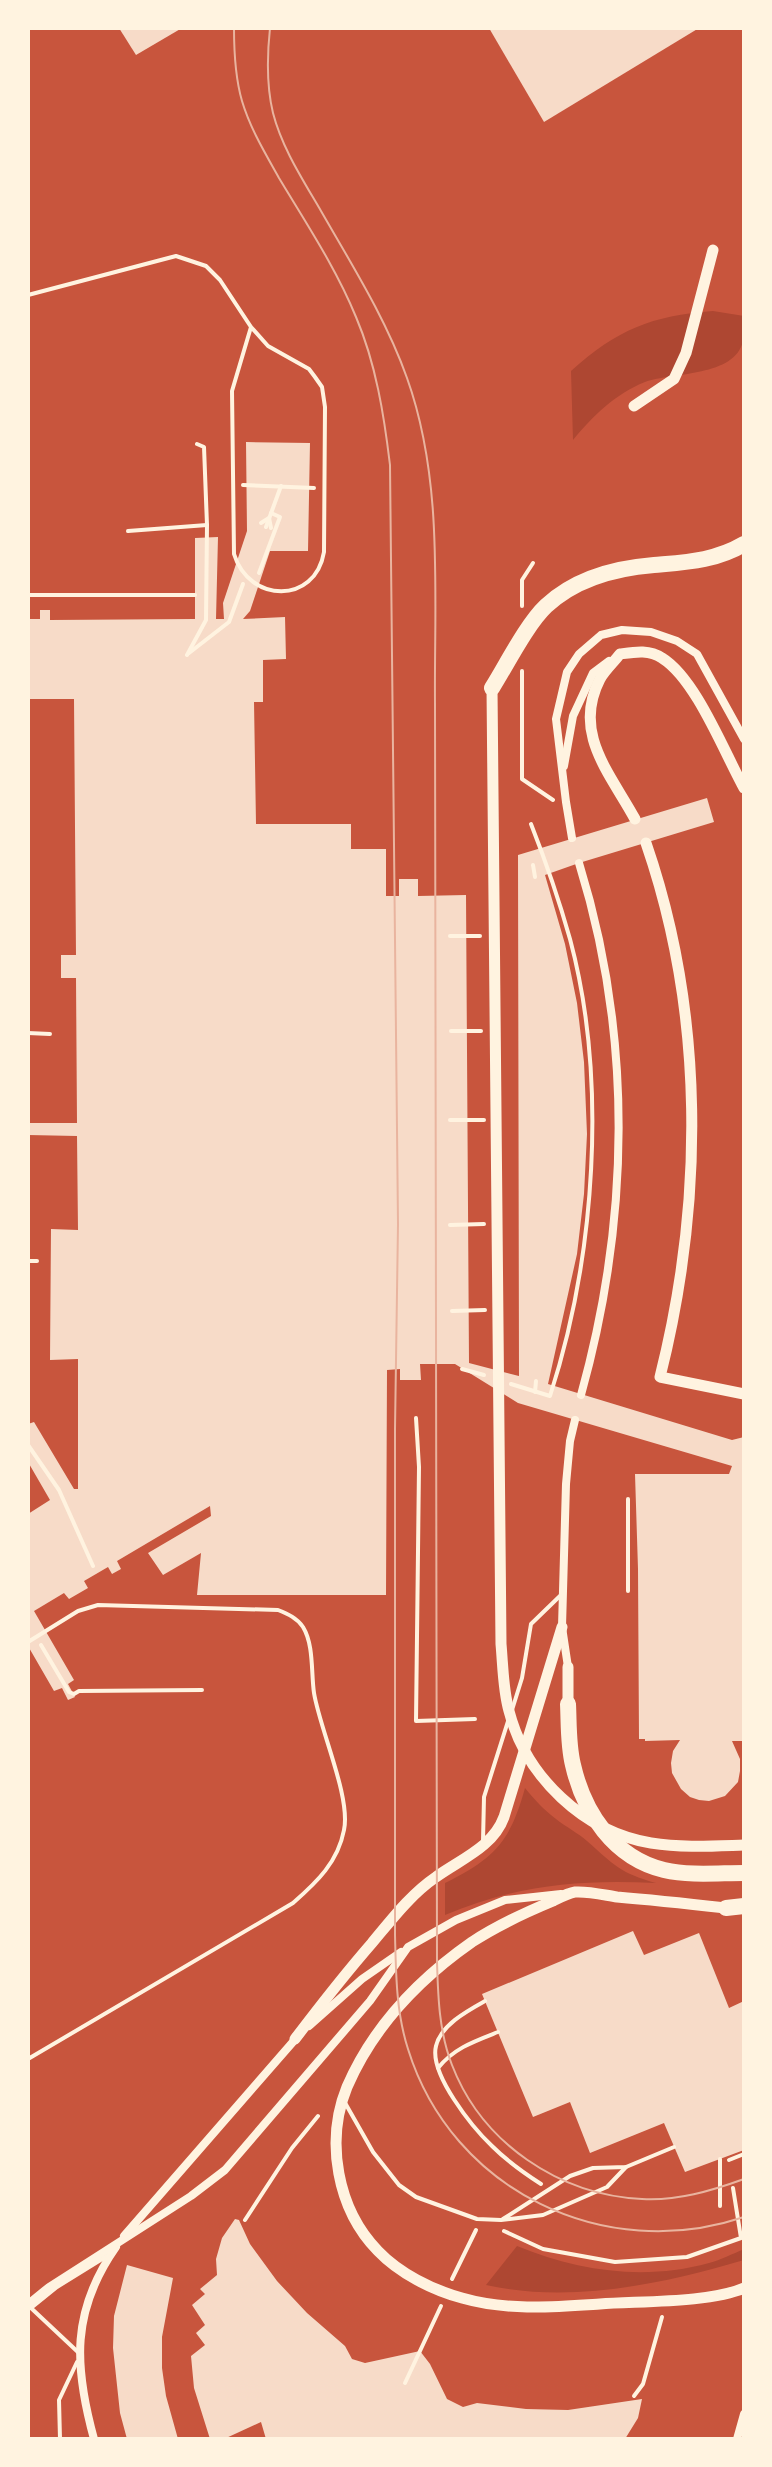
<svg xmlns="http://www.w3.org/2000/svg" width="772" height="2467" font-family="'Open Sans',sans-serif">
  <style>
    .green { fill: #ae4732 }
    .building { fill: #f7dbc8 }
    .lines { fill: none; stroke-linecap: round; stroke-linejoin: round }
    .path { stroke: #fff3e0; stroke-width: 4 }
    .service { stroke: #fff3e0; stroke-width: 4 }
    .minor { stroke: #fff3e0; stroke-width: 8 }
    .tertiary { stroke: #fff3e0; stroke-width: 11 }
    .motorway { stroke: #fff3e0; stroke-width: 16 }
    .tram { stroke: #e9b49f; stroke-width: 2 }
  </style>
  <rect width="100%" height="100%" fill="#c8553d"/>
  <g class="green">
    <path d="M713 311 744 316C744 324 745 333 743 341 735 377 673 372 645 382 615 394 593 416 573 440L571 371C618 329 651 316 713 311Z"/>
    <path d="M525 1788C535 1800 544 1810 556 1819 566 1827 578 1833 587 1841 614 1865 620 1873 656 1883 580 1879 515 1885 445 1915V1883C495 1858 510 1842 525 1788Z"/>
    <path d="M517 2246C578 2271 644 2281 709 2263 721 2260 732 2254 744 2249V2260C662 2284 571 2304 486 2285Z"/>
  </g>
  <g class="building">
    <polygon points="119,28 182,28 136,55"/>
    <polygon points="489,28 699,28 544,122"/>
    <polygon points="246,442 310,443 308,551 270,551 250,611 243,619 285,617 286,659 263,660 263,702 254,702 256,824 351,824 351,849 386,849 386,896 399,896 399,879 418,879 418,896 466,895 469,1363 519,1376 518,855 707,798 714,822 579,863 545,875 565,944 577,1003 584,1062 587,1134 584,1194 577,1254 548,1384 732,1440 744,1437 744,1741 732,1741 740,1759 740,1771 738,1782 725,1796 709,1801 699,1800 690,1797 681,1789 672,1773 671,1763 673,1751 680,1740 645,1741 645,1739 639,1739 638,1569 635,1474 729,1474 732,1466 518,1403 455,1364 420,1364 421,1380 400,1380 400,1369 387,1370 386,1595 197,1595 201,1553 163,1575 148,1553 211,1516 210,1506 117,1561 121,1569 112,1574 108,1567 84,1581 88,1588 69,1599 64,1593 34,1611 74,1680 68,1684 75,1697 68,1700 62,1688 54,1691 28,1646 28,1514 50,1500 28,1462 28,1424 34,1422 74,1489 78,1489 78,1359 50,1360 51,1229 78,1230 77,1136 28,1135 28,1123 77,1123 76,978 61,978 61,955 76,955 74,699 28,699 28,619 40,619 40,610 50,610 50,620 195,619 195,538 218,537 216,619 224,619 223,603 247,531"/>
    <polygon points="633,1931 644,1955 699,1933 729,2008 744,2001 744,2150 685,2172 664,2123 590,2153 570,2102 533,2117 482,1994"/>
    <polygon points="235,2219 239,2220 250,2244 277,2281 307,2313 345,2346 352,2359 365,2363 420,2351 430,2364 447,2399 463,2407 477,2403 526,2409 568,2410 642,2399 638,2418 625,2439 266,2439 261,2422 224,2439 210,2439 194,2388 191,2356 205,2345 196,2333 205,2325 192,2305 205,2294 200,2289 217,2275 216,2259 222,2238"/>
    <polygon points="127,2265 173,2278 162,2337 162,2368 166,2396 178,2439 127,2439 120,2413 113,2348 114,2316"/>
  </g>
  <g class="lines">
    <g class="path">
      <polyline points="243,485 314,488"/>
      <polyline points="261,523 269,518 271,528"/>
      <polyline points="266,527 281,486"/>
      <polyline points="128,531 207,525"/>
      <polyline points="259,573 280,517 271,513"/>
      <polyline points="522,606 522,580 533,563"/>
      <polyline points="189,653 229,622 243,584"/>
      <polyline points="187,655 206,620 207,525 204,447 197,444"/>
      <polyline points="522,671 522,779 553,800"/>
      <polyline points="533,865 535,877"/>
      <polyline points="450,936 480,936"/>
      <polyline points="451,1031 481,1031"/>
      <polyline points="450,1120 484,1120"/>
      <polyline points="450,1225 484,1224"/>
      <polyline points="452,1311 485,1310"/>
      <polyline points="462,1369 484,1375"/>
      <path d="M511 1384 550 1396C595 1257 608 1081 570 939 559 900 546 862 531 824"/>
      <polyline points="535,1392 536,1381"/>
      <polyline points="28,1445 59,1490 93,1566"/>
      <polyline points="628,1591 628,1499"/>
      <polyline points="41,1645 69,1692 74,1694 79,1691 202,1690"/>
      <polyline points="729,2160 744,2154"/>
      <polyline points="245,2220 292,2148 318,2116"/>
      <polyline points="504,2231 543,2249 615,2262 687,2257 741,2238 733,2188"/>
      <polyline points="452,2279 476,2230"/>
      <polyline points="405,2383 441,2306"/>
      <polyline points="634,2396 643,2384 662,2317"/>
    </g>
    <g class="service">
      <path d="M28 295 176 256 206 266 220 280 251 327 268 346 309 369 315 377 322 387 325 407 324 552C315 605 249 603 234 554L232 391 251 327"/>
      <polyline points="28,595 195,595"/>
      <polyline points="28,1033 50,1034"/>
      <polyline points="28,1261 37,1261"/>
      <polyline points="416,1418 419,1467 416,1721 475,1719"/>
      <path d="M28 1642 78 1611 98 1605 278 1610C288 1614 297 1618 303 1627 314 1645 311 1673 314 1693 320 1730 351 1797 344 1830 338 1862 317 1882 293 1903L28 2059"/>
      <polyline points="512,1710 522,1678 531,1624 562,1594"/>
      <polyline points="483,1841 484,1797 509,1718"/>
      <path d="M485 2001C467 2011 441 2025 436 2046 429 2074 473 2128 492 2146 507 2161 524 2173 541 2184"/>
      <path d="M438 2068C454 2048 475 2041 498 2032"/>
      <polyline points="344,2101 373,2152 399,2185 416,2197 477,2219 501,2220 543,2215 607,2187 626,2167"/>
      <polyline points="720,2159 720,2206"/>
      <polyline points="503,2219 570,2176 593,2168 626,2167 674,2147"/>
      <polyline points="80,2354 31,2308 57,2287 107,2256"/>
      <polyline points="60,2439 59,2400 77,2362"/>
    </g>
    <g class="minor">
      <polyline points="564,766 573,716 593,673 609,661"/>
      <polyline points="572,838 566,802 556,719 567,672 579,654 601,635 622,630 651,632 677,641 697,654 744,739"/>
      <path d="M579 863C633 1037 630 1219 581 1395"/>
      <polyline points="568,1667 562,1627 566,1484 570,1441 575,1420"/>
      <polyline points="309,2026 362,1979 401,1952"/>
      <polyline points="124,2236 299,2035"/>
      <polyline points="28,2304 49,2287 191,2196 225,2170 370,2001 408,1947 456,1920 505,1900 561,1894"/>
      <path d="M94 2439C74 2366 71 2311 116 2247"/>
      <polyline points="737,2439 744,2414"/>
    </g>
    <g class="tertiary">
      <polyline points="634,406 674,379 686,353 713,250"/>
      <path d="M492 688 501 1644C503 1666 503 1690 509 1711 526 1777 584 1832 651 1843 682 1848 713 1846 744 1845"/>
      <path d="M635 819C610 773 572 733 600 679 605 670 614 662 620 654 634 652 649 649 662 658 696 679 724 752 744 788"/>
      <path d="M646 843C705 1014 704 1202 660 1377L744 1394"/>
      <polyline points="568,1667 568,1704"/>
      <path d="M726 1908C690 1904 653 1900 617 1897 604 1895 588 1891 575 1892 568 1893 559 1898 553 1901 524 1913 498 1925 472 1942 419 1979 373 2027 347 2087 325 2141 337 2209 378 2251 399 2273 432 2290 462 2298 507 2311 554 2307 600 2304 639 2301 710 2303 744 2288"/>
      <path d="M295 2039C320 2006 345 1974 372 1943 392 1919 411 1894 436 1877 461 1859 493 1847 504 1817L562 1627"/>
    </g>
    <g class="motorway">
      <path d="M492 688C507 664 527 624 546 606 576 578 616 568 654 565 687 562 715 561 744 544"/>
      <path d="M568 1704C569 1724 568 1745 573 1765 584 1813 614 1858 664 1870 690 1876 718 1873 744 1873"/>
      <polyline points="726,1908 744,1906"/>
    </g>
    <g class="tram">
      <path d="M234 28C234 52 235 77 242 101 250 128 265 153 279 178 306 223 336 268 356 317 376 364 384 415 390 465L398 1224 395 1429V1935C396 1973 396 2012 408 2049 452 2191 605 2264 744 2217"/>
      <path d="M270 28C267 56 266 84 273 113 282 148 303 180 321 211 352 265 386 319 407 378 444 481 434 596 435 703L437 1962C438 1996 439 2032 452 2065 482 2143 559 2195 642 2199 677 2201 711 2191 744 2179"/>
    </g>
  </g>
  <rect width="772" height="2467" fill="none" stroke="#fff3e0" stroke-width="60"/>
</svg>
